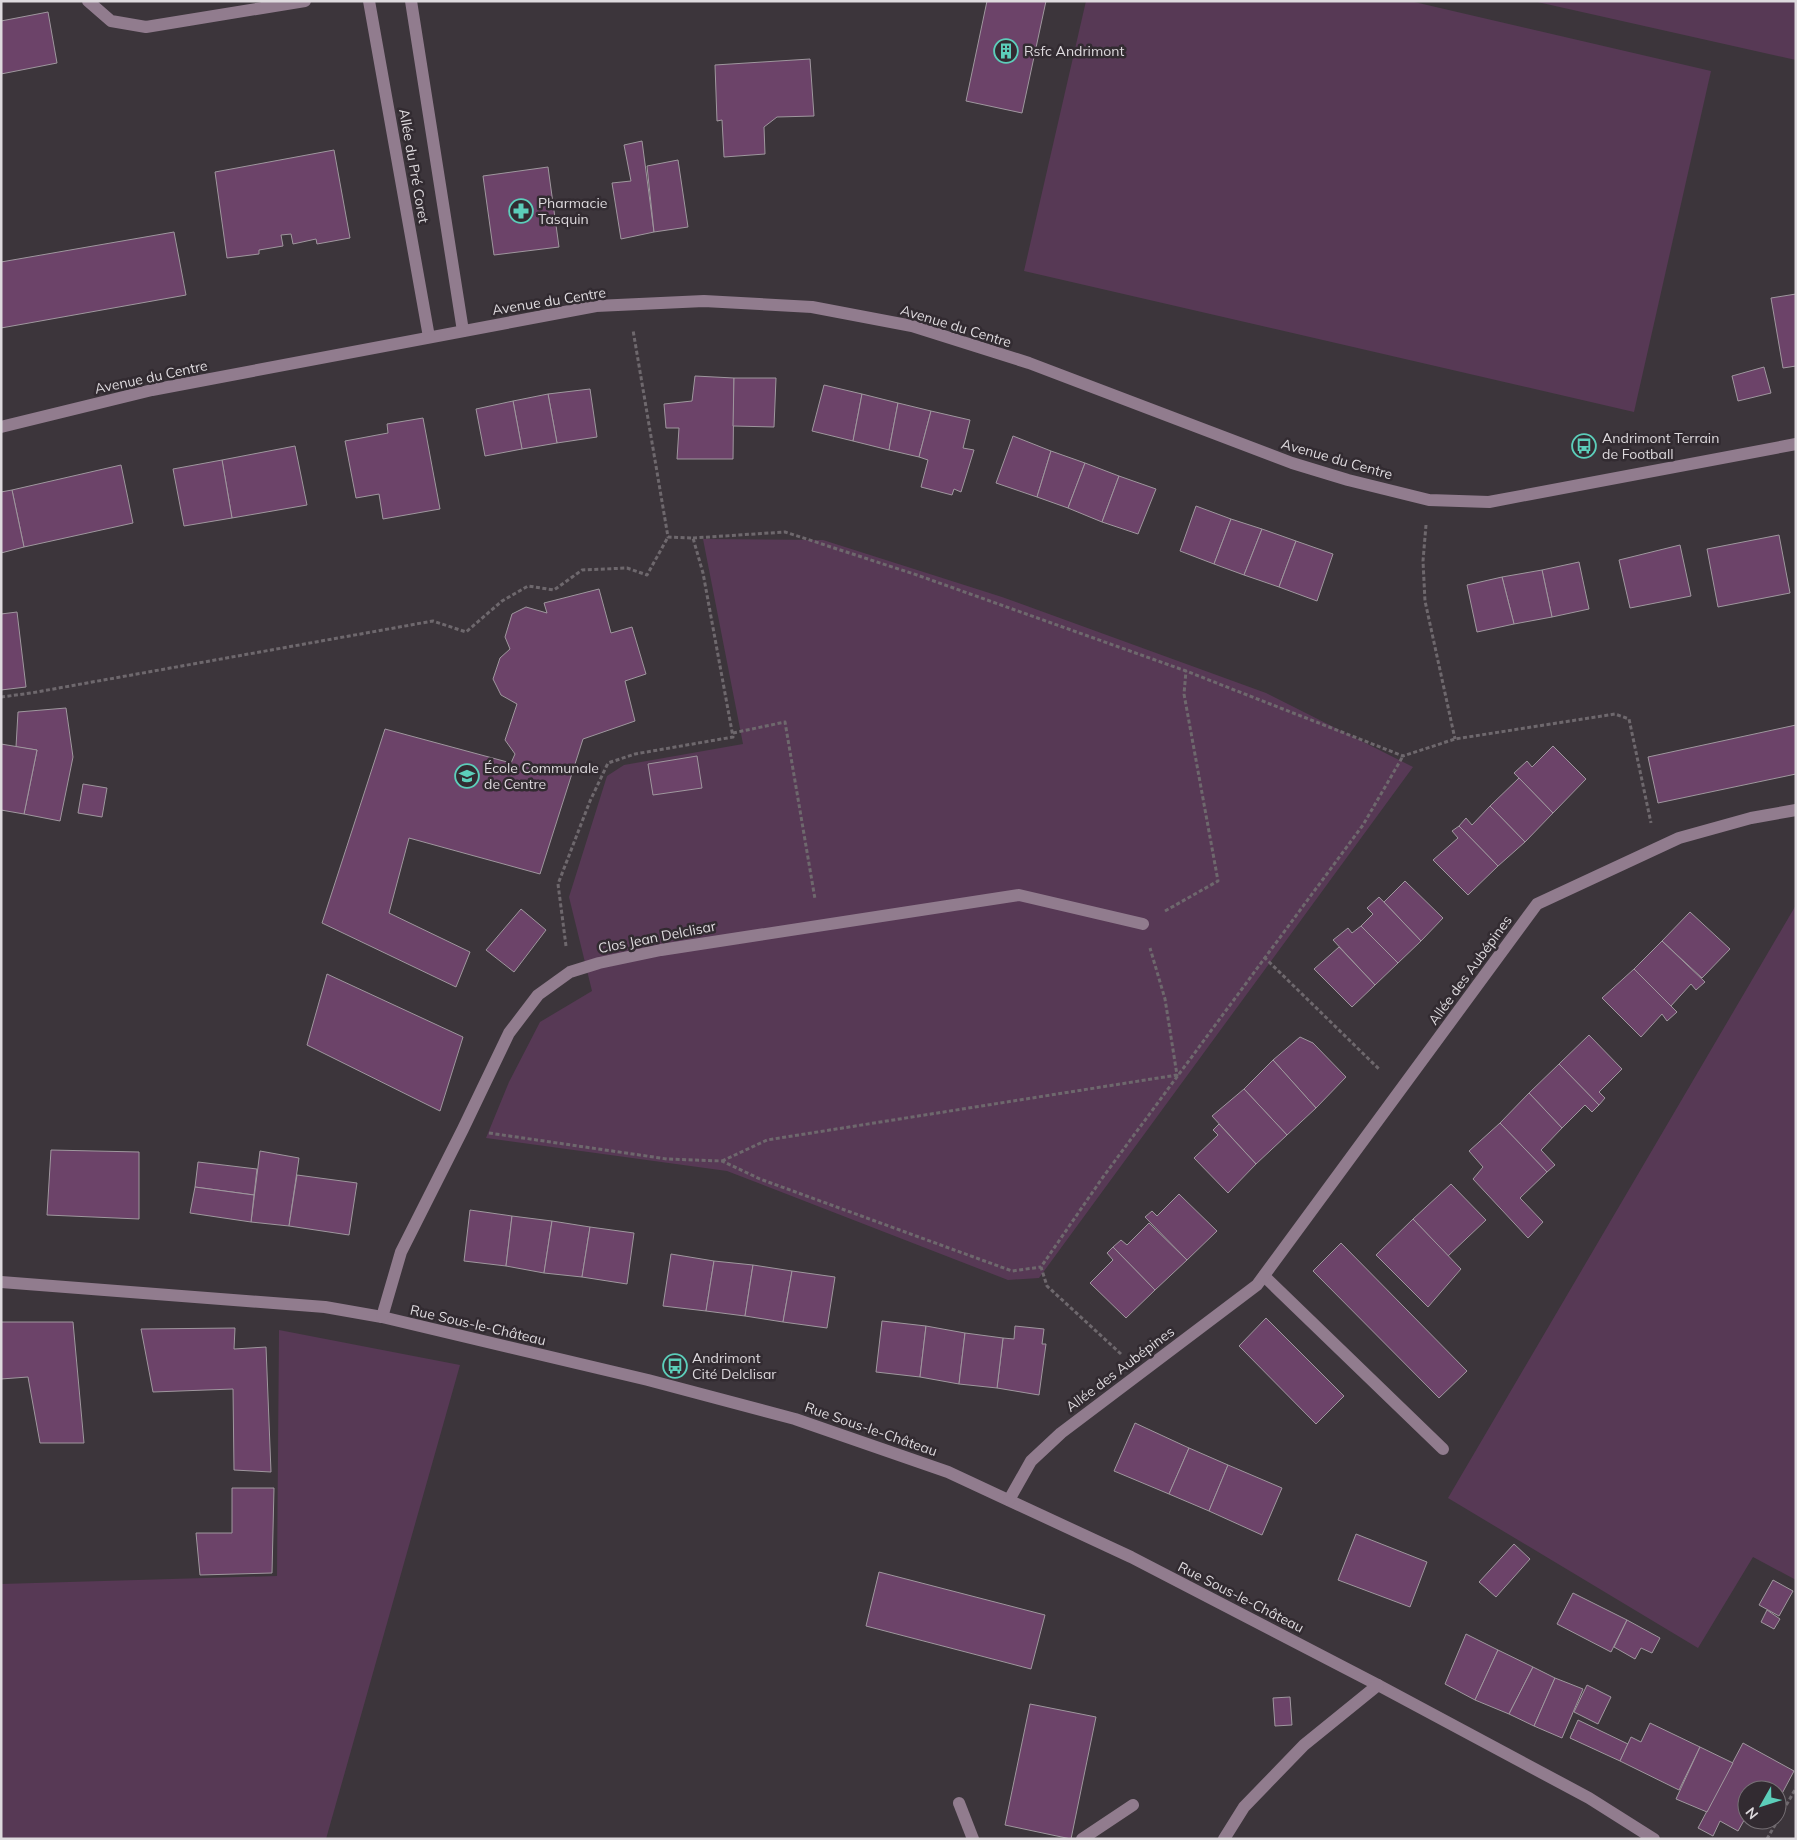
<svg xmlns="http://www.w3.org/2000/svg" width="1797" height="1840" font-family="Mulish,sans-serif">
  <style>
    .green { fill: #573955 }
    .building { fill: #6c4369; stroke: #9f979e }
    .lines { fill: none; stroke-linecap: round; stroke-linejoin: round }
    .path { stroke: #6e686d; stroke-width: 3; stroke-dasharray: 4 2.5; stroke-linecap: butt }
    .minor { stroke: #917c8e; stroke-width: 12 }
    .labels { text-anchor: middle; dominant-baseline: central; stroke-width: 5; stroke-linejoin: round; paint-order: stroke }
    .poi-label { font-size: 14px; fill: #dedade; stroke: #322b31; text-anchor: start }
    .street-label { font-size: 14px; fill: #dedade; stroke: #322b31 }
  </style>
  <rect width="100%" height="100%" fill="#3c353b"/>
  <g class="green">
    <polygon points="1086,1 1410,1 1711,71 1634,412 1024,271"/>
    <polygon points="1533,1 1796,1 1796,60"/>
    <polygon points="703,539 823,540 1002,597 1266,693 1413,767 1039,1278 1008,1280 727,1171 486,1138 509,1082 540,1022 592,991 569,897 607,776 624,765 743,744"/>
    <polygon points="1796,905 1796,1580 1753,1557 1698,1648 1448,1498"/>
    <polygon points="279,1330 460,1365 326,1839 1,1839 1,1584 277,1576"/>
  </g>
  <g class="building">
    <polygon points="987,1 1046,1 1022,113 966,101"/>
    <polygon points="48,12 57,63 1,74 1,21"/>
    <polygon points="810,59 814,116 777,117 764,127 765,154 724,157 722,120 717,121 715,65"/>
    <polygon points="642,141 654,232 621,239 612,183 631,181 624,145"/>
    <polygon points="334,150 350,238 317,244 316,239 293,244 291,234 281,235 283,246 259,250 259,254 227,258 215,172"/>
    <polygon points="678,160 688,227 654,232 647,166"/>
    <polygon points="548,167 559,247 494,255 483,176"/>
    <polygon points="174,232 186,295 1,328 1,262"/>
    <polygon points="1796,294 1796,366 1783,368 1771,298"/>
    <polygon points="1764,367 1771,393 1738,401 1732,376"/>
    <polygon points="695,376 734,378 733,459 677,459 679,428 666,428 664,404 692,401"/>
    <polygon points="734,378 776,378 774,427 733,426"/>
    <polygon points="824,385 862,394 853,441 812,431"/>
    <polygon points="590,389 597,437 557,443 548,394"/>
    <polygon points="548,394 557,443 522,449 513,401"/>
    <polygon points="862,394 898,403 889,450 853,441"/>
    <polygon points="513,401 522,449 485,456 476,409"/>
    <polygon points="898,403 931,411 919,457 889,450"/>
    <polygon points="931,411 970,420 963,448 974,450 961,492 954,489 952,495 921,487 928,460 919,457"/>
    <polygon points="423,418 440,509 383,519 379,494 356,498 345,441 388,433 387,424"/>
    <polygon points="1013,436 1051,451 1037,497 996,483"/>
    <polygon points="295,446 307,505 232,518 222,460"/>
    <polygon points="1051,451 1085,463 1068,508 1037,497"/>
    <polygon points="222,460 232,518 184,526 173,469"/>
    <polygon points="1085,463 1119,476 1102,522 1068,508"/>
    <polygon points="121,465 133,523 24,547 12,490"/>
    <polygon points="1119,476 1156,489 1138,534 1102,522"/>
    <polygon points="12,490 24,547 1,553 1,492"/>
    <polygon points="1196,506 1231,519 1214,564 1180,551"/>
    <polygon points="1231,519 1262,529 1244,575 1214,564"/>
    <polygon points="1262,529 1296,541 1279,587 1244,575"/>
    <polygon points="1779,535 1790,593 1718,607 1707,549"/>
    <polygon points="1296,541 1333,554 1317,601 1279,587"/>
    <polygon points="1680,545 1691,596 1630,608 1619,560"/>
    <polygon points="1579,562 1589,609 1552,617 1542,570"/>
    <polygon points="1542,570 1552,617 1514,624 1502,577"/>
    <polygon points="1502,577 1514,624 1477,632 1467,585"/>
    <polygon points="599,589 611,633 632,627 646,674 625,681 635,721 583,739 540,874 409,838 389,913 470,952 456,987 322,923 385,729 511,763 515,754 505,740 517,704 501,695 493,679 500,658 510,649 505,637 512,614 526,607 547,613 544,603"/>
    <polygon points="17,612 26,687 1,690 1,614"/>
    <polygon points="66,708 73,757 60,821 24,814 37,750 16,747 18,712"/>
    <polygon points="1796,725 1796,774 1658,803 1648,757"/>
    <polygon points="1,744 37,750 24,814 1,810"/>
    <polygon points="1553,746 1586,779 1553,813 1514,773 1527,761 1532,767"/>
    <polygon points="697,756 702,788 653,795 648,764"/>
    <polygon points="1519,778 1553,813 1525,842 1490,806"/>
    <polygon points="83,784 107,788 102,817 78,813"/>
    <polygon points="1490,806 1525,842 1498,866 1459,826 1466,818 1472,825"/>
    <polygon points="1459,826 1498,866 1468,895 1433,860 1458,838 1452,831"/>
    <polygon points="1405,881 1443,918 1421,941 1384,902"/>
    <polygon points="1379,897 1421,941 1398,963 1361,926 1373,914 1367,908"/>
    <polygon points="521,909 546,930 514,972 486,950"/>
    <polygon points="1690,912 1730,949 1702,978 1662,941"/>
    <polygon points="1361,926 1398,963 1375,985 1333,940 1348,928 1352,933"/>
    <polygon points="1662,941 1705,982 1696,990 1691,984 1670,1007 1634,969"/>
    <polygon points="1339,947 1375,985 1352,1007 1314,969"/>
    <polygon points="1634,969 1677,1012 1667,1021 1662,1014 1641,1037 1602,998"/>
    <polygon points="327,974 463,1037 440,1111 307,1045"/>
    <polygon points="1589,1035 1622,1069 1599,1092 1605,1098 1599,1105 1559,1064"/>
    <polygon points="1300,1037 1313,1043 1346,1077 1316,1108 1273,1060"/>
    <polygon points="1273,1060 1316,1108 1287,1135 1244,1089"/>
    <polygon points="1559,1064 1599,1105 1592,1112 1585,1105 1562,1128 1529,1093"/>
    <polygon points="1244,1089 1287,1135 1256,1164 1212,1116"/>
    <polygon points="1529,1093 1562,1128 1541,1150 1555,1165 1547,1172 1500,1123"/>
    <polygon points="1500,1123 1547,1172 1520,1198 1543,1222 1528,1238 1473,1179 1483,1167 1469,1151"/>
    <polygon points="1219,1124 1256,1164 1228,1193 1194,1158 1218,1135 1213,1130"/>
    <polygon points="51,1150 139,1152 139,1219 47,1215"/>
    <polygon points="260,1151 299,1158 289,1226 251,1222"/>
    <polygon points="198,1162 257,1169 254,1195 195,1187"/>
    <polygon points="297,1175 357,1183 349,1235 289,1226"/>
    <polygon points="1451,1184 1486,1220 1448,1256 1413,1219"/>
    <polygon points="195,1187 254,1195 251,1222 190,1213"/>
    <polygon points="1179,1194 1217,1231 1187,1260 1145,1217 1152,1211 1157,1216"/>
    <polygon points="470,1210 512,1216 506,1266 464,1261"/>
    <polygon points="512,1216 552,1221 544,1273 506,1266"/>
    <polygon points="1413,1219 1461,1269 1428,1307 1376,1255"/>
    <polygon points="552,1221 590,1227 582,1277 544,1273"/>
    <polygon points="1149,1223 1187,1260 1155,1290 1113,1247 1121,1240 1127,1245"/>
    <polygon points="590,1227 634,1233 627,1284 582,1277"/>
    <polygon points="1341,1243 1467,1371 1439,1398 1313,1271"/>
    <polygon points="1113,1247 1155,1290 1126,1318 1090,1283 1113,1260 1107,1253"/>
    <polygon points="671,1254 714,1261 706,1311 663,1306"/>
    <polygon points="714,1261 753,1265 745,1316 706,1311"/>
    <polygon points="753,1265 792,1271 783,1322 745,1316"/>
    <polygon points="792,1271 835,1277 827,1328 783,1322"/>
    <polygon points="1266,1318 1344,1396 1316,1424 1239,1346"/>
    <polygon points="882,1321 926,1326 920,1377 876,1372"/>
    <polygon points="1,1322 73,1322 84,1443 40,1443 28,1377 1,1379"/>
    <polygon points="926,1326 965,1333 959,1384 920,1377"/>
    <polygon points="1015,1326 1044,1329 1042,1344 1046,1344 1039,1395 997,1388 1003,1338 1014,1339"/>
    <polygon points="235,1328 234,1349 266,1347 271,1472 234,1470 233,1389 153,1392 141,1329"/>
    <polygon points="965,1333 1003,1338 997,1388 959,1384"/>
    <polygon points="1135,1423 1189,1448 1169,1494 1114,1471"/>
    <polygon points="1189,1448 1228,1465 1209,1511 1169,1494"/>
    <polygon points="1228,1465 1282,1488 1262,1535 1209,1511"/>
    <polygon points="232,1488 274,1488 272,1573 200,1575 196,1533 232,1533"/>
    <polygon points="1356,1534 1427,1562 1410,1607 1338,1580"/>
    <polygon points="1514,1544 1530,1559 1496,1597 1479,1582"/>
    <polygon points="879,1572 1045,1615 1031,1669 866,1626"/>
    <polygon points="1773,1580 1793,1591 1779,1616 1759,1605"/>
    <polygon points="1573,1593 1627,1620 1611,1652 1557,1624"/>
    <polygon points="1767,1610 1780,1619 1774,1629 1761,1622"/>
    <polygon points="1627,1620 1660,1638 1652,1653 1641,1648 1635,1659 1614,1647"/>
    <polygon points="1466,1634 1498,1650 1475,1700 1445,1684"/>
    <polygon points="1498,1650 1533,1667 1509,1714 1475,1700"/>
    <polygon points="1533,1667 1555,1678 1534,1726 1509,1714"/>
    <polygon points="1555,1678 1583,1689 1562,1738 1534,1726"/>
    <polygon points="1587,1685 1611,1697 1598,1724 1574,1712"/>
    <polygon points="1290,1697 1292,1725 1275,1726 1273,1698"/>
    <polygon points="1030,1704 1096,1717 1071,1839 1005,1825"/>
    <polygon points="1578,1720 1628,1744 1620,1761 1570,1738"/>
    <polygon points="1650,1723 1700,1747 1679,1790 1620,1761 1631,1737 1641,1742"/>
    <polygon points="1743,1743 1794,1771 1777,1803 1777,1790 1747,1790 1747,1815 1738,1831 1720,1821 1713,1836 1698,1828"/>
    <polygon points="1700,1747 1733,1763 1707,1812 1676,1799"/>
  </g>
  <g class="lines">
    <g class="path">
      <polyline points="1426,525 1423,561 1425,601 1455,739"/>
      <polyline points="693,538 785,532 917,575 1186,671 1403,756 1455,739 1615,714 1629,719 1651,823"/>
      <polyline points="1,697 31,693 433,621 466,632 502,601 528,586 554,590 582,570 627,568 647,575 668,537"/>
      <polyline points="733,733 785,722 815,899"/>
      <polyline points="1165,911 1218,881 1184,694 1186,671"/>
      <polyline points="566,946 558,884 590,801 608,763 635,754 733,737 703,573 693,538 668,537 633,330"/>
      <polyline points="1264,957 1380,1070"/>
      <polyline points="489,1133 667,1159 722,1161 760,1179 1012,1271 1041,1267"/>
      <polyline points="722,1161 767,1140 1177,1075 1165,999 1150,948"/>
      <polyline points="1121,1354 1047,1286 1041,1267 1103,1177 1363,825 1403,756"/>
      <polyline points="1767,1839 1796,1788"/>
    </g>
    <g class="minor">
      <polyline points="88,1 111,21 146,27 305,1"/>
      <polyline points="369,1 429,337"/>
      <polyline points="411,1 463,331"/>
      <polyline points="1,427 152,390 596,306 704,301 812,307 912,326 1029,363 1292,463 1348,480 1429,500 1489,502 1796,444"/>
      <polyline points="1264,1276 1443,1449"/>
      <polyline points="1,1282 325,1307 382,1317 648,1380 795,1419 948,1472 1131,1557 1378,1685 1589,1798 1654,1839"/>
      <polyline points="382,1317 401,1252 463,1129 509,1033 538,995 570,972 599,963 661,950 1019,895 1143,924"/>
      <polyline points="1009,1500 1031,1461 1061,1433 1257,1285 1537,904 1679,838 1751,818 1796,810"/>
      <polyline points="959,1803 973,1839"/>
      <polyline points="1082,1839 1133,1805"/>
      <polyline points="1224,1839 1244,1807 1304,1745 1378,1685"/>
    </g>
  </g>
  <defs>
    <g id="building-ring" transform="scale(1.25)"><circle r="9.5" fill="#322b31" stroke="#5cceba" stroke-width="1.5"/><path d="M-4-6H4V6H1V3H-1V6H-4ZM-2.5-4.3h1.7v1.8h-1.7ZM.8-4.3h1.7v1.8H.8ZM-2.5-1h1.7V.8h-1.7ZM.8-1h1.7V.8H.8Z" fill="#5cceba"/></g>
    <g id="pharmacy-ring" transform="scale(1.25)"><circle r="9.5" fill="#322b31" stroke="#5cceba" stroke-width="1.5"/><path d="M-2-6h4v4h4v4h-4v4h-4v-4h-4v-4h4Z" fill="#5cceba"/></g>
    <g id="bus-ring" transform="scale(1.25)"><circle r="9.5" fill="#322b31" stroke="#5cceba" stroke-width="1.5"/><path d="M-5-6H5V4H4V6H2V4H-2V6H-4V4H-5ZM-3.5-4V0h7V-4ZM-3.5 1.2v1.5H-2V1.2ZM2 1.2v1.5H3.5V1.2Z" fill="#5cceba"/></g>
    <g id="school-ring" transform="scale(1.25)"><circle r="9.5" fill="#322b31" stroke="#5cceba" stroke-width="1.5"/><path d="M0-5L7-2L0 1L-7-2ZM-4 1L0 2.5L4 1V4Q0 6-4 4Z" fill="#5cceba"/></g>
  </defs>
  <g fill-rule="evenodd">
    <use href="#building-ring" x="1006" y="51"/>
    <use href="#pharmacy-ring" x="521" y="211"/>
    <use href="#bus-ring" x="1584" y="446"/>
    <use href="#school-ring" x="467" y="776"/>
    <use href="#bus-ring" x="675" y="1366"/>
  </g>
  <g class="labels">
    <g class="poi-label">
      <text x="1024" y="51">Rsfc Andrimont</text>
      <text x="538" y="203">Pharmacie<tspan x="538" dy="16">Tasquin</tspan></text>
      <text x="1602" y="438">Andrimont Terrain<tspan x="1602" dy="16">de Football</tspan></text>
      <text x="484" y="768">École Communale<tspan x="484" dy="16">de Centre</tspan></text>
      <text x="692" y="1358">Andrimont<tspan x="692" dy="16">Cité Delclisar</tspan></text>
    </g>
    <g class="street-label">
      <text transform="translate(414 166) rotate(80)">Allée du Pré Coret</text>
      <text transform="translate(549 301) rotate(-9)">Avenue du Centre</text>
      <text transform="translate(956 326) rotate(17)">Avenue du Centre</text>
      <text transform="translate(151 377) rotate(-12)">Avenue du Centre</text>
      <text transform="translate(1337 459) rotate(16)">Avenue du Centre</text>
      <text transform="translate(657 937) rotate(-11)">Clos Jean Delclisar</text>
      <text transform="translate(1470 970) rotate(-54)">Allée des Aubépines</text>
      <text transform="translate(478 1325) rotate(13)">Rue Sous-le-Château</text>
      <text transform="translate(1120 1369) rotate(-37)">Allée des Aubépines</text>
      <text transform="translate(871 1429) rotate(19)">Rue Sous-le-Château</text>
      <text transform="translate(1241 1597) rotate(27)">Rue Sous-le-Château</text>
    </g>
  </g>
  <rect width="1797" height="1840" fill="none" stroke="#dedade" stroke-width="5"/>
  <g transform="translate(1762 1805) rotate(231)"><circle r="24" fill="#322b31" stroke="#777176"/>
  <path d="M0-4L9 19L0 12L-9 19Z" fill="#5cceba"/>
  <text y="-8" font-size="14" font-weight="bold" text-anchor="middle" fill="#dedade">N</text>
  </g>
</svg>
